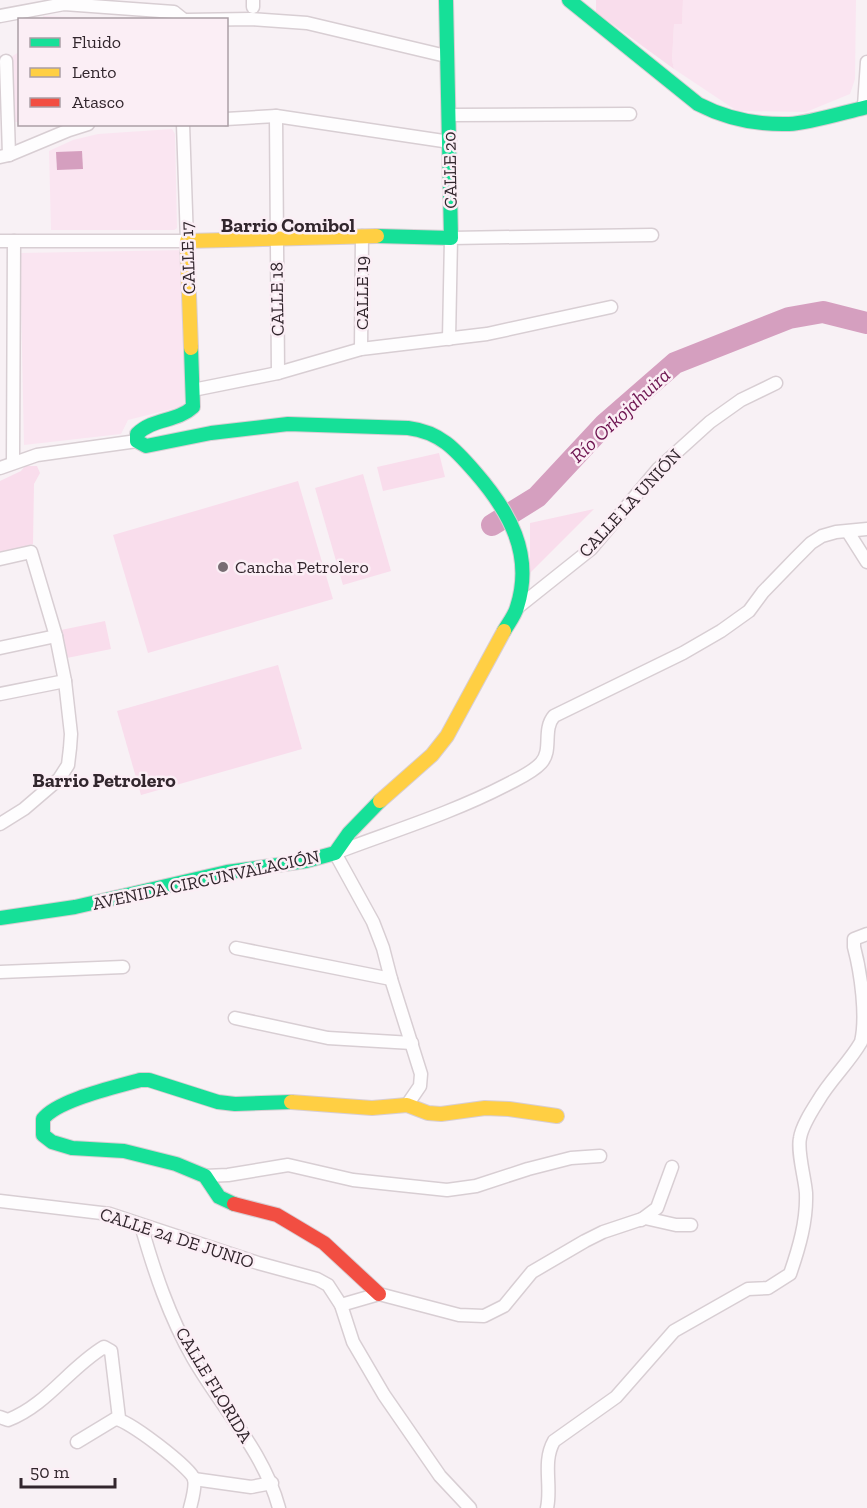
<svg xmlns="http://www.w3.org/2000/svg" width="867" height="1508" font-family="'Zilla Slab',serif">
  <style>
    .built { fill: #fae5f1 }
    .green { fill: #f9ddec }
    .water { fill: #d59fbf }
    .lines { fill: none; stroke-linecap: round; stroke-linejoin: round }
    .river { stroke: #d59fbf; stroke-width: 22 }
    .street-casing { stroke: #d8ced3; stroke-width: 15 }
    .fast-casing { stroke: #d8ced3; stroke-width: 16 }
    .slow-casing { stroke: #d8ced3; stroke-width: 16 }
    .jam-casing { stroke: #d8ced3; stroke-width: 16 }
    .street { stroke: #fefdfe; stroke-width: 12 }
    .fast { stroke: #16e098; stroke-width: 14 }
    .slow { stroke: #ffcf43; stroke-width: 14 }
    .jam { stroke: #f24e42; stroke-width: 14 }
    .poi-dot { fill: #776d73; stroke: #fbeef5; stroke-width: 2 }
    .labels { text-anchor: middle; dominant-baseline: central; stroke-width: 5; stroke-linejoin: round; paint-order: stroke }
    .street-label { font-size: 18px; fill: #32262d; stroke: #fbeef5 }
    .poi-label { font-size: 18px; fill: #32262d; stroke: #fbeef5; text-anchor: start }
    .neighbourhood-label { font-size: 20px; font-weight: bold; fill: #32262d; stroke: #fbeef5 }
    .water-label { font-size: 20px; font-style: italic; fill: #6e1551; stroke: #fbeef5 }
  </style>
  <rect width="100%" height="100%" fill="#f8f1f5"/>
  <g class="built">
    <polygon points="683,0 856,0 855,79 850,94 806,112 738,111 731,107 674,69 672,60 674,23 682,23"/>
    <polygon points="43,16 126,19 146,19 44,20"/>
    <polygon points="19,52 19,122 15,122 11,57"/>
    <polygon points="172,129 175,134 177,228 174,230 51,230 49,151 73,140 98,134"/>
    <polygon points="187,250 184,406 128,420 121,434 24,445 20,253"/>
  </g>
  <g class="green">
    <polygon points="596,0 683,0 682,24 674,24 672,60 674,69 596,12"/>
    <polygon points="439,453 445,477 383,491 377,467"/>
    <polygon points="25,466 37,466 40,473 34,484 33,544 0,553 0,481 21,471"/>
    <polygon points="363,474 391,571 343,585 315,488"/>
    <polygon points="298,481 333,599 148,653 113,535"/>
    <polygon points="594,509 526,577 530,558 530,523"/>
    <polygon points="105,621 111,649 67,658 61,630"/>
    <polygon points="278,665 302,749 141,795 117,711"/>
  </g>
  <polygon class="water" points="82,151 83,169 57,170 56,152"/>
  <g class="lines">
    <polyline class="river" points="492,525 537,497 605,424 675,363 789,318 823,312 867,323"/>
    <g class="street-casing">
      <g id="street">
        <polyline points="253,7 253,0"/>
        <polyline points="0,16 64,4 174,12 184,20"/>
        <polyline points="187,20 251,19 307,23 446,56"/>
        <polyline points="6,61 9,155"/>
        <polyline points="864,106 867,62"/>
        <polyline points="449,115 630,114"/>
        <polyline points="276,116 278,373"/>
        <polyline points="226,119 276,116 450,142"/>
        <polyline points="0,157 9,155 69,130 88,124"/>
        <polyline points="0,241 187,241 183,124"/>
        <polyline points="449,339 451,238 652,235"/>
        <polyline points="361,349 362,236"/>
        <polyline points="193,390 278,373 361,349 487,334 611,307"/>
        <polyline points="13,461 14,241"/>
        <polyline points="0,468 37,455 137,441"/>
        <polyline points="848,532 867,562"/>
        <polyline points="0,559 31,552 56,636 65,681 71,734 70,748 68,765 59,779 24,809 0,824"/>
        <polyline points="517,608 591,549 658,469 710,422 741,400 776,383"/>
        <polyline points="0,648 56,636"/>
        <polyline points="0,694 65,681"/>
        <polyline points="236,948 391,979"/>
        <polyline points="0,972 123,967"/>
        <polyline points="235,1018 328,1038 412,1043"/>
        <path d="M407 1105 420 1086 421 1074 391 979 383 948 373 922 335 853C393 831 452 813 506 785 517 779 532 773 541 763 553 750 542 730 554 716L683 653 721 631 749 611 763 592 796 558 811 543 822 536 836 532 867 529"/>
        <polyline points="205,1176 228,1175 288,1165 353,1180 447,1190 476,1186 528,1169 571,1158 600,1156"/>
        <polyline points="0,1201 110,1214 258,1263 317,1279 328,1285 341,1305 353,1342 384,1395 440,1476 470,1508"/>
        <polyline points="641,1220 657,1208 672,1167"/>
        <path d="M141 1225C154 1271 169 1316 193 1358 221 1407 264 1452 279 1508"/>
        <polyline points="341,1305 379,1294 459,1315 484,1316 504,1306 532,1272 585,1241 603,1232 645,1218 676,1225 691,1225"/>
        <path d="M0 1417 8 1420C47 1405 69 1368 104 1347L111 1351 119 1418"/>
        <path d="M77 1442 115 1419C126 1418 191 1468 194 1479 196 1487 192 1500 190 1508"/>
        <polyline points="194,1479 251,1487 272,1483"/>
        <path d="M547 1508C552 1486 542 1462 554 1441L616 1397 674 1331 748 1289 768 1288 790 1274C799 1248 807 1221 806 1193 805 1178 797 1152 800 1138 802 1126 811 1112 818 1101 830 1080 849 1063 861 1042 867 1017 861 973 854 947V939L867 934"/>
      </g>
    </g>
    <g class="fast-casing">
      <g id="fast">
        <path d="M569 0 698 104C727 119 755 125 789 124 810 123 845 112 867 107"/>
        <polyline points="377,236 451,238 446,0"/>
        <path d="M191 348 193 407C177 422 153 418 137 434V441L146 446 211 433 288 424 408 428C440 432 455 449 475 472 509 511 534 554 517 607 515 615 508 624 504 631"/>
        <polyline points="0,918 75,907 227,872 306,861 335,853 349,833 380,801"/>
        <path d="M234 1204 219 1197 205 1176 176 1164 124 1151 72 1148 52 1142 43 1135V1119C57 1100 116 1087 140 1080H149L218 1102 235 1104 291 1102"/>
      </g>
    </g>
    <g class="slow-casing">
      <g id="slow">
        <polyline points="191,348 187,241 377,236"/>
        <polyline points="380,801 432,755 447,736 504,631"/>
        <polyline points="291,1102 372,1108 407,1105 428,1113 441,1114 485,1108 509,1109 557,1116"/>
      </g>
    </g>
    <g class="jam-casing">
      <polyline id="jam" points="234,1204 277,1215 324,1243 379,1294"/>
    </g>
    <use href="#street" class="street"/>
    <use href="#fast" class="fast"/>
    <use href="#slow" class="slow"/>
    <use href="#jam" class="jam"/>
  </g>
  <circle class="poi-dot" cx="223" cy="567" r="6"/>
  <g class="labels">
    <g class="street-label">
      <text transform="translate(450 170) rotate(-91)">CALLE 20</text>
      <text transform="translate(188 258) rotate(-92)">CALLE 17</text>
      <text transform="translate(362 293) rotate(-90)">CALLE 19</text>
      <text transform="translate(277 299) rotate(-91)">CALLE 18</text>
      <text transform="translate(630 503) rotate(-47)">CALLE LA UNIÓN</text>
      <text transform="translate(206 880) rotate(-12)">AVENIDA CIRCUNVALACIÓN</text>
      <text transform="translate(177 1238) rotate(18)">CALLE 24 DE JUNIO</text>
      <text transform="translate(214 1385) rotate(59)">CALLE FLORIDA</text>
    </g>
    <g class="poi-label">
      <text x="235" y="567">Cancha Petrolero</text>
    </g>
    <g class="neighbourhood-label">
      <text x="288" y="225">Barrio Comibol</text>
      <text x="104" y="780">Barrio Petrolero</text>
    </g>
    <g class="water-label">
      <text transform="translate(620 415) rotate(-43)">Río Orkojahuira</text>
    </g>
  </g>
  <rect x="18" y="18" width="210" height="108" fill="#fbeef5" stroke="#ab9ea5" stroke-width="1.5"/>
  <rect x="30" y="38" width="30" height="9" fill="#16e098" stroke="#ab9ea5" stroke-width="1.5"/>
  <text x="72" y="48" font-size="18" fill="#32262d">Fluido</text>
  <rect x="30" y="68" width="30" height="9" fill="#ffcf43" stroke="#ab9ea5" stroke-width="1.5"/>
  <text x="72" y="78" font-size="18" fill="#32262d">Lento</text>
  <rect x="30" y="98" width="30" height="9" fill="#f24e42" stroke="#ab9ea5" stroke-width="1.5"/>
  <text x="72" y="108" font-size="18" fill="#32262d">Atasco</text>
  <path d="M21 1478v9h94v-9" fill="none" stroke="#32262d" stroke-width="3"/>
  <text x="30" y="1478" font-size="18" fill="#32262d" stroke="#fbeef5" stroke-width="4.5" paint-order="stroke">50 m</text>
</svg>
